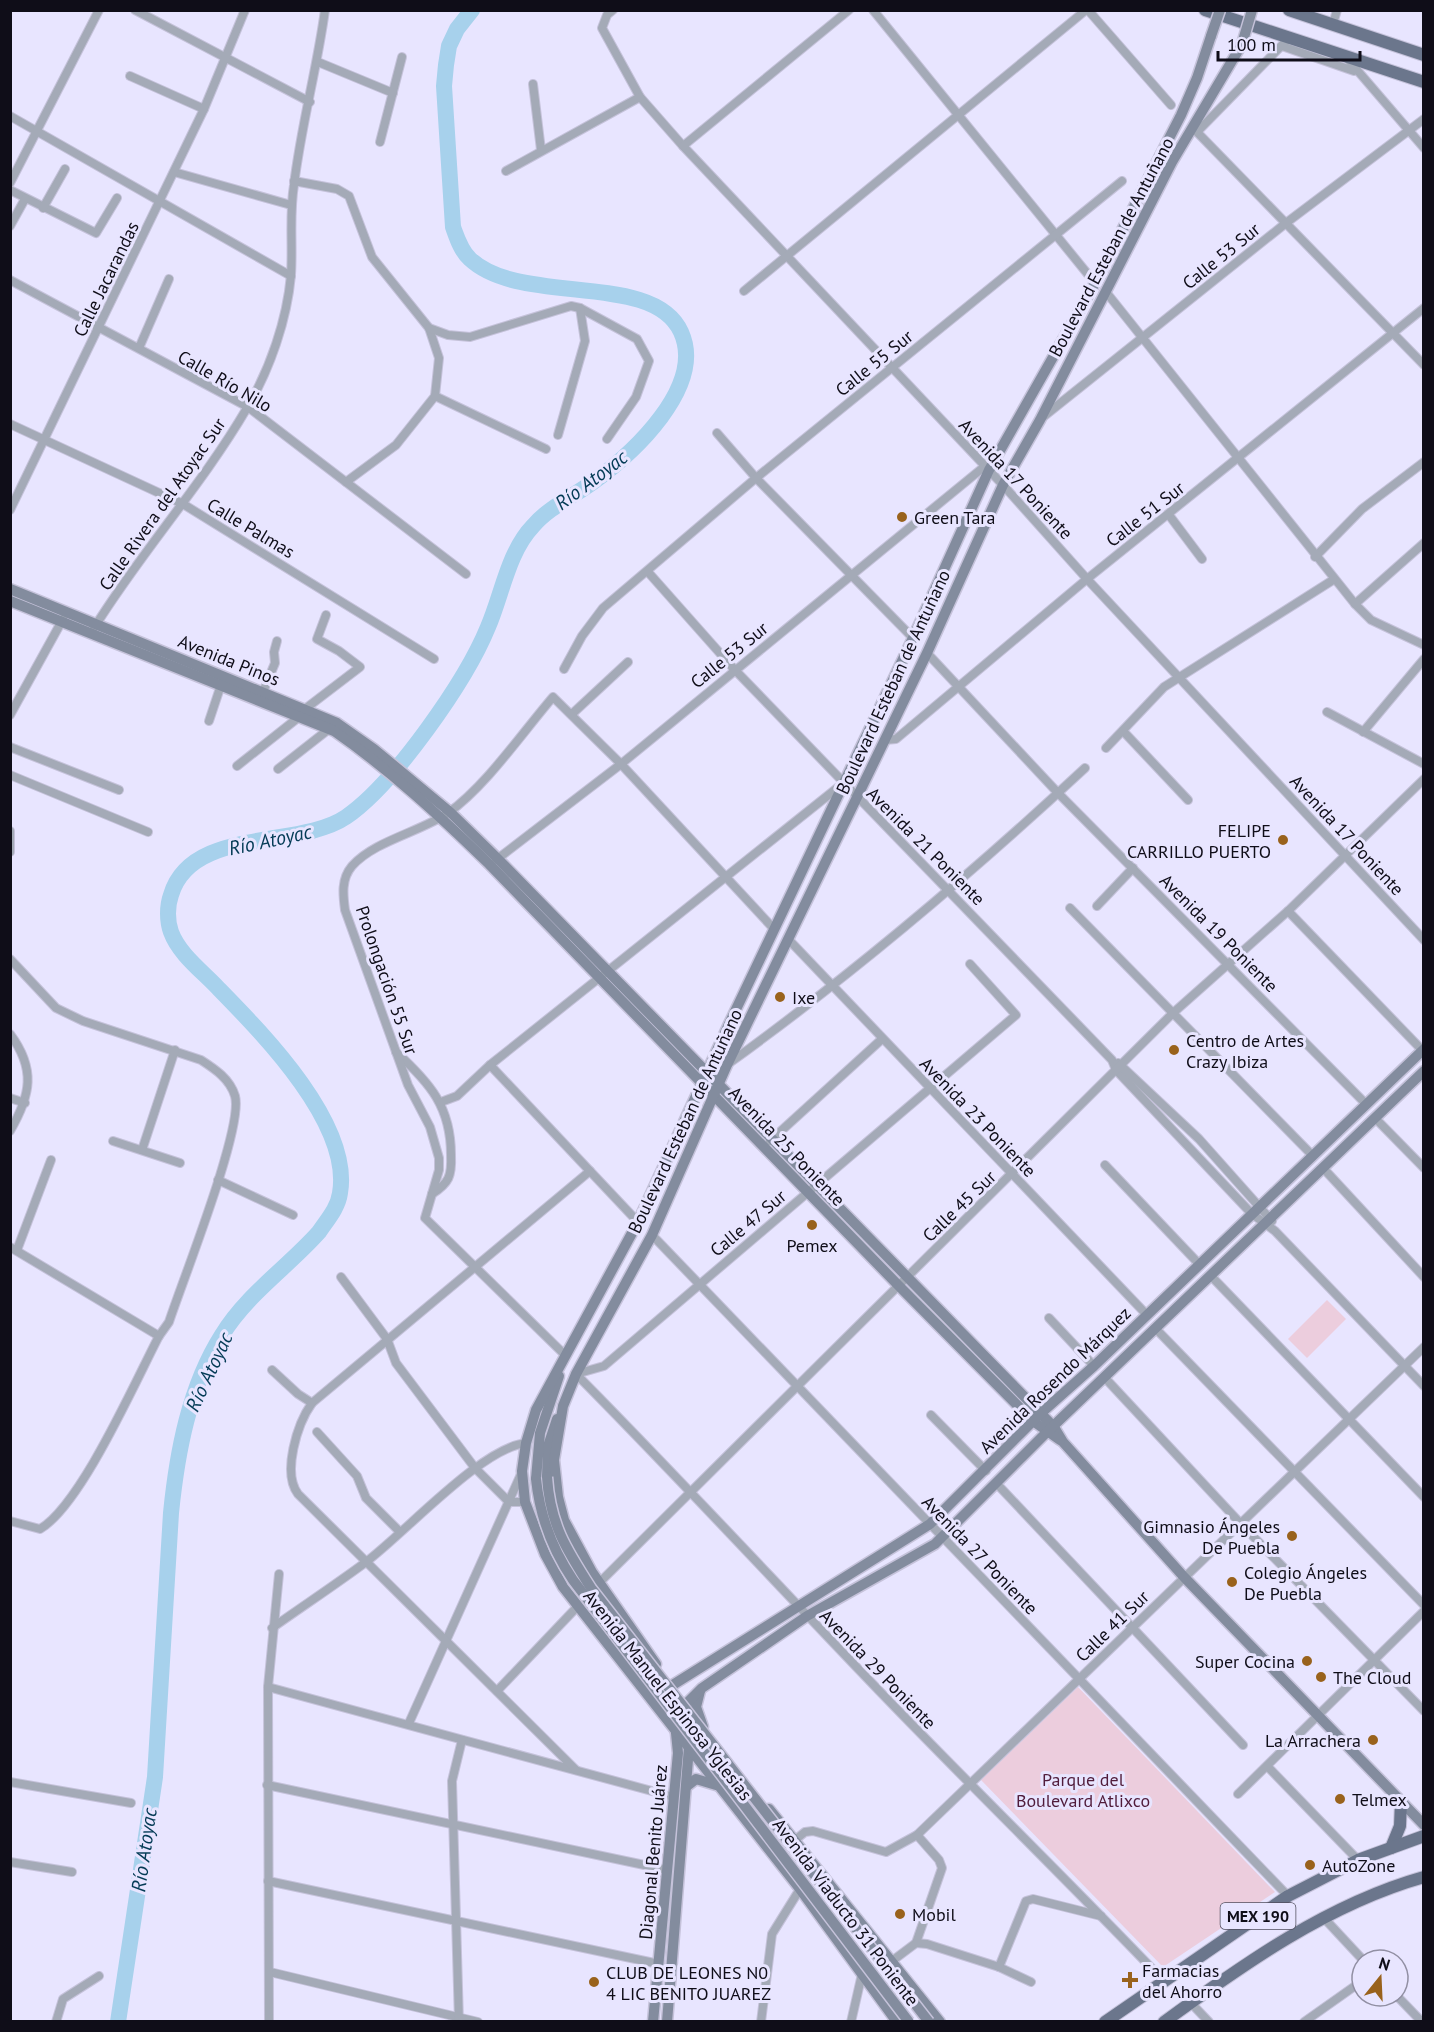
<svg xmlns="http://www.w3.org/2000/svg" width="1434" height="2032" font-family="'PT Sans',sans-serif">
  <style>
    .green { fill: #eccddd }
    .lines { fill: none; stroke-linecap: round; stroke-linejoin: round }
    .river { stroke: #a7d1ec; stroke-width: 16 }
    .street-casing { stroke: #c5c2da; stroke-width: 10 }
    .secondary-casing { stroke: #c5c2da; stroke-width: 13 }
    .primary-casing { stroke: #c5c2da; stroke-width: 14 }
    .street { stroke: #a4aab7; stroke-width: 8 }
    .secondary { stroke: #838c9e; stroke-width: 10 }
    .primary { stroke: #6b768c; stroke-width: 12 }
    .secondary-bridge-casing { stroke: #c5c2da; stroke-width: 13; stroke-linecap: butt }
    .secondary-bridge { stroke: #838c9e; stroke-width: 10 }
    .poi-dot { fill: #99621c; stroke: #e8e5ff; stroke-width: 2 }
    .labels { text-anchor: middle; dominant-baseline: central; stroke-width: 6; stroke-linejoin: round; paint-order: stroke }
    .shield { fill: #e8e5ff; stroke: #504e5d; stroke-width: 1.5 }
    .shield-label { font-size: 16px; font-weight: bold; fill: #0f0d18 }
    .street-label { font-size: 18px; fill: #0f0d18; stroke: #e8e5ff }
    .poi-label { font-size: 18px; fill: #0f0d18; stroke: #e8e5ff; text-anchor: start }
    .park-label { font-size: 18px; fill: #501c3b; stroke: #e8e5ff }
    .water-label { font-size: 20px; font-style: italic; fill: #043b56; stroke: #e8e5ff }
  </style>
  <rect width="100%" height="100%" fill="#e8e5ff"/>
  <g class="green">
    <polygon points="1327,1300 1346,1319 1307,1358 1288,1339"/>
    <polygon points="1078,1687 1275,1892 1163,1967 981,1780"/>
  </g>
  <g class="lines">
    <path class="river" d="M118 2022 155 1777 171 1513C177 1453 189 1387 222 1335 246 1295 289 1266 319 1232 327 1220 338 1208 340 1193 352 1124 263 1034 218 988 202 971 179 954 171 932 167 921 167 906 171 895 191 827 299 849 346 817 394 784 466 681 488 627 502 595 508 552 533 526 548 508 574 496 593 482 632 454 706 387 681 332 653 270 521 307 470 259 461 251 457 238 453 227L444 86 446 65 449 46 457 29 472 10"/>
    <g class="street-casing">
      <g id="street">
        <polyline points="135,10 310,102"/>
        <polyline points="613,10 607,15 602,28 640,97 683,146 1003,485 1087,579 1424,940"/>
        <polyline points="873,10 1095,283"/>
        <polyline points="1088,10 1171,105"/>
        <polyline points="1333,24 1337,10"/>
        <polyline points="1282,46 1354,71"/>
        <polyline points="1345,56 1424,148"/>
        <polyline points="318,62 393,93"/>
        <polyline points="130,76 204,109"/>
        <polyline points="533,84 541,150"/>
        <polyline points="10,116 291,276"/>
        <polyline points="1193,128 1424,365"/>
        <polyline points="1197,132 1289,38"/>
        <polyline points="380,142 402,57"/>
        <polyline points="683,146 849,10"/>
        <polyline points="506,171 640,97"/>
        <polyline points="174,172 291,205"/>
        <polyline points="294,181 337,189 349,196 372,257 429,328 439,358 435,396 396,445 346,482"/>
        <polyline points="10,183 99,10"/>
        <polyline points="10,190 96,233 117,198"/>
        <polyline points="43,208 65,169"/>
        <polyline points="10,226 25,199"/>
        <polyline points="10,280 248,407 466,574"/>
        <polyline points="744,291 1086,10"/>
        <polyline points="1106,292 1355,604 1371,620 1424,645"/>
        <polyline points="429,328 448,335 470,337 571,306 580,308 637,339 649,361 636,397 607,439"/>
        <polyline points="139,348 169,279"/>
        <polyline points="435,396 546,449"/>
        <polyline points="1043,417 1286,223 1424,119"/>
        <polyline points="10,424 183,504 434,659"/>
        <polyline points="717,433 756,478 913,638"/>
        <polyline points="558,435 585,341 580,308"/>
        <polyline points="10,510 204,109 245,10"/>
        <polyline points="1169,515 1202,559"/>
        <polyline points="1315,557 1362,509 1424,462"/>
        <polyline points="648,572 734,669 1112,1060 1116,1070 1251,1213 1275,1231 1424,1386"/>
        <polyline points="1355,604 1424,543"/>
        <path d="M94 628C141 552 202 485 247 408 270 369 287 320 291 275 293 245 289 215 294 185 301 126 317 69 325 10"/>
        <polyline points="927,653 1058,793 1366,1104"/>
        <polyline points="564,669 582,636 603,608 756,478 1122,181"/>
        <polyline points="263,692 275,663 274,652 277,641"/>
        <polyline points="305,709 360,667 339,651 317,639 326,615"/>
        <polyline points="1327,712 1424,764"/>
        <polyline points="572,714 628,662"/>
        <polyline points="10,715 63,619"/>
        <polyline points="209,721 221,685"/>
        <polyline points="1123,731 1188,800"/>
        <polyline points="1363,732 1424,659"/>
        <polyline points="885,740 896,739 1087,579 1424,308"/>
        <polyline points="10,747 119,790"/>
        <polyline points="1106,748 1164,687 1333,580"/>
        <polyline points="237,766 299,717"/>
        <polyline points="278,769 329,729"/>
        <polyline points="10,775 148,832"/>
        <polyline points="10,831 10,852"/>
        <polyline points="496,860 621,764 985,466"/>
        <polyline points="1097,906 1133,868"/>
        <polyline points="1070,908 1312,1155"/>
        <polyline points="1288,911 1422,1050"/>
        <polyline points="789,940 1147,1315"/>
        <path d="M10 959 56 1008 83 1021 201 1060C215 1069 230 1079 235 1096 244 1127 182 1282 169 1322L159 1336 10 1247"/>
        <path d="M10 1034C36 1069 31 1095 10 1131"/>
        <path d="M396 1052C430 1083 451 1107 451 1155 452 1176 449 1183 432 1194"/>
        <polyline points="1118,1063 1199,1139 1272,1221"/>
        <path d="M728 1064C853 974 972 873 1085 768"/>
        <polyline points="490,1065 638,1222"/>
        <polyline points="10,1098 25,1103"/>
        <polyline points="441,1102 457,1096 490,1065 841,785"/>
        <polyline points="1375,1118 1424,1168"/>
        <polyline points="113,1141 180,1163"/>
        <polyline points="770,1141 882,1039"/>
        <polyline points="142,1150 175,1050"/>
        <polyline points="1105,1165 1200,1265"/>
        <polyline points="1323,1168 1424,1277"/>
        <polyline points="218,1180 293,1215"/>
        <polyline points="652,1235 1288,1896"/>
        <polyline points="17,1250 51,1160"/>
        <polyline points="1211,1276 1424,1497"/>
        <polyline points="341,1277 387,1339 396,1363 475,1468 509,1502 525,1502"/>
        <polyline points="1049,1318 1094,1366"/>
        <polyline points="1156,1329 1424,1605"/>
        <path d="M566 1356 425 1218 439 1170V1158L430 1127 408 1085 345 910C343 895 341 879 352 866 374 841 420 832 448 813 486 786 522 733 553 697L621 764 774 929"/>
        <polyline points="272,1370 298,1394 312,1403"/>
        <path d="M576 1374C683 1482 785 1593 890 1702 980 1795 1073 1886 1163 1980"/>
        <polyline points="576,1374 604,1366 1016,1015 970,964"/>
        <polyline points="1106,1379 1240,1523 1424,1711"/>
        <polyline points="931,1415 986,1471"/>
        <polyline points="317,1432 357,1476 366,1498 400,1532"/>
        <polyline points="997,1484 1243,1745"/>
        <path d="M10 1521 40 1529C81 1505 135 1382 159 1336"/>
        <polyline points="599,1583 1173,1013 1288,911 1424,779"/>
        <path d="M272 1628C303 1606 335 1585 366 1562 405 1533 481 1448 526 1443"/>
        <polyline points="268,1687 674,1797"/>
        <polyline points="497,1691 577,1607"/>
        <polyline points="409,1723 522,1472"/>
        <polyline points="1267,1766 1358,1860"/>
        <path d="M576 1770 298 1494C282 1473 297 1424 312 1403L590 1171"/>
        <polyline points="10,1782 131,1803"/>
        <polyline points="267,1785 668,1870"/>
        <polyline points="1238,1794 1424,1611"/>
        <polyline points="795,1840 805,1832 813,1831 886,1852 917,1835 1424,1347"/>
        <polyline points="10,1862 72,1872"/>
        <polyline points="268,1881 659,1964"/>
        <polyline points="1323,1917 1363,1960"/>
        <polyline points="916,1943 942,1868 939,1860 917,1835"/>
        <polyline points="892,1961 916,1943 927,1944 999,1967 1031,1982"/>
        <polyline points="999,1967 1026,1901 1033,1899 1101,1916"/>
        <polyline points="270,1972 478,2022"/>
        <polyline points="1397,1996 1422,2022"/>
        <polyline points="1190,2002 1209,2022"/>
        <polyline points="56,2022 63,1999 99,1976"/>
        <polyline points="269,2022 268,1687 279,1574"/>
        <polyline points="459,2022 452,1781 462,1740"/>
        <polyline points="761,2022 772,1934 800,1889"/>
        <polyline points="851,2022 862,1974"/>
        <polyline points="1304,2022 1362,1981"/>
      </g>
    </g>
    <g class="secondary-casing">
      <g id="secondary">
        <polyline points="10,589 337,723 374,749 450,812 498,859 1054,1427 1063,1442 1184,1577 1424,1825"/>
        <path d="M10 601 334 731C390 770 440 816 489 864L898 1285 1033 1421 1060 1440"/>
        <polyline points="547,1477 548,1446 557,1419"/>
        <polyline points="536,1479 540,1433 559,1376"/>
        <polyline points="656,1664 592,1572 564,1520 558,1497 554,1460 563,1406 576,1374 652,1235 727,1065 927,653 1003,485 1040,420 1172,162 1242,44"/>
        <polyline points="700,1691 696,1707 703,1727"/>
        <polyline points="672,1697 671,1686 930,1524 1040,1414 1094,1366 1424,1049"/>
        <polyline points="685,1705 702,1688 807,1616 935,1544 1047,1432 1424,1071"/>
        <polyline points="687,1786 696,1779 716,1785"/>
        <polyline points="769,1809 940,2022"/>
        <polyline points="653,2022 678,1753 676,1733"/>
        <polyline points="667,2022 689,1747"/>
        <polyline points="897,2022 800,1889 563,1587 545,1554 525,1502 522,1471 526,1443 536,1410 638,1222 729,1024 913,638 989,470 1095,283 1181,115 1197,78 1211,36"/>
      </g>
    </g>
    <g class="primary-casing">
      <g id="primary">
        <polyline points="1205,10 1424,82"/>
        <polyline points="1289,10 1424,55"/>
        <polyline points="1391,1848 1400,1826 1401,1801"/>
        <polyline points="1105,2022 1288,1896 1358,1860 1424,1836"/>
        <path d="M1164 2022C1244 1964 1328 1904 1424 1877"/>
      </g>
    </g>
    <use href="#street" class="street"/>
    <use href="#secondary" class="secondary"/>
    <use href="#primary" class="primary"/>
    <g class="secondary-bridge-casing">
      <g id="secondary-bridge">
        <polyline points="1211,36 1220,10"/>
        <polyline points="1242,44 1252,10"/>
        <path d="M547 1477C550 1524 566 1549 591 1588L929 2022"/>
        <path d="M536 1479C540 1517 552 1549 573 1580L909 2022"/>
      </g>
    </g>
    <use href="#secondary-bridge" class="secondary-bridge"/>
  </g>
  <g class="poi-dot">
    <circle cx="902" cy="517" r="6"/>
    <circle cx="1283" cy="840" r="6"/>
    <circle cx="780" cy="997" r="6"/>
    <circle cx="1174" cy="1050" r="6"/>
    <circle cx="812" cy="1225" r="6"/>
    <circle cx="1292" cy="1536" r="6"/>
    <circle cx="1232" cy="1582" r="6"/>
    <circle cx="1307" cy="1661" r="6"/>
    <circle cx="1321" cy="1677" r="6"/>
    <circle cx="1373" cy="1740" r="6"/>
    <circle cx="1340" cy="1799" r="6"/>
    <circle cx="1310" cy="1865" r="6"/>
    <circle cx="900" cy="1914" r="6"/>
    <path d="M1127 1971h6v6h6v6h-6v6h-6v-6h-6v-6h6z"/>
    <circle cx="594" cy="1982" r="6"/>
  </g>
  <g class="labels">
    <rect class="shield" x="1220.5" y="1903" width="75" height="26" rx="4.5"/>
    <g class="shield-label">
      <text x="1258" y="1916">MEX 190</text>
    </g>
    <g class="street-label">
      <text transform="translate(1111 247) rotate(-62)">Boulevard Esteban de Antuñano</text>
      <text transform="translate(1221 256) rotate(-39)">Calle 53 Sur</text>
      <text transform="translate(106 279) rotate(-64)">Calle Jacarandas</text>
      <text transform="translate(874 363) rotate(-39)">Calle 55 Sur</text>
      <text transform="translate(225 381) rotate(30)">Calle Río Nilo</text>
      <text transform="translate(1016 479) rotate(47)">Avenida 17 Poniente</text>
      <text transform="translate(162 504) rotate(-55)">Calle Rivera del Atoyac Sur</text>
      <text transform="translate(1145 514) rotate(-38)">Calle 51 Sur</text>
      <text transform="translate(251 528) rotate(31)">Calle Palmas</text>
      <text transform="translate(729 655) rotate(-39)">Calle 53 Sur</text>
      <text transform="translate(229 660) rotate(22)">Avenida Pinos</text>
      <text transform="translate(893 682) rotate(-65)">Boulevard Esteban de Antuñano</text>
      <text transform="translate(1347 835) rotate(47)">Avenida 17 Poniente</text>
      <text transform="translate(926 846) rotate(45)">Avenida 21 Poniente</text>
      <text transform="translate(1219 933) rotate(45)">Avenida 19 Poniente</text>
      <text transform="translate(387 980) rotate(71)">Prolongación 55 Sur</text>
      <text transform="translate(978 1117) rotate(46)">Avenida 23 Poniente</text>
      <text transform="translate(685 1121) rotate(-65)">Boulevard Esteban de Antuñano</text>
      <text transform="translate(787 1146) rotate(46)">Avenida 25 Poniente</text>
      <text transform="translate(959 1206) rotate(-44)">Calle 45 Sur</text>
      <text transform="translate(748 1223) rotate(-40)">Calle 47 Sur</text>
      <text transform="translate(1055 1380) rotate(-44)">Avenida Rosendo Márquez</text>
      <text transform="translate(980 1555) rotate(46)">Avenida 27 Poniente</text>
      <text transform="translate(1112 1626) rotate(-44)">Calle 41 Sur</text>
      <text transform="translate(878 1669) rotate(46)">Avenida 29 Poniente</text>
      <text transform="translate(668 1695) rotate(52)">Avenida Manuel Espinosa Yglesias</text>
      <text transform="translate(653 1852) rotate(-85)">Diagonal Benito Juárez</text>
      <text transform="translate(846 1912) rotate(53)">Avenida Viaducto 31 Poniente</text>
    </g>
    <g class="poi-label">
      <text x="914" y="517">Green Tara</text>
      <text x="1271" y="830" text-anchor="end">FELIPE<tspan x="1271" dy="21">CARRILLO PUERTO</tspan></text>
      <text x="792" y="997">Ixe</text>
      <text x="1186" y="1040">Centro de Artes<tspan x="1186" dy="21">Crazy Ibiza</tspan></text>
      <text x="812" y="1245" text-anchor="middle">Pemex</text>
      <text x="1280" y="1526" text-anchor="end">Gimnasio Ángeles<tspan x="1280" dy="21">De Puebla</tspan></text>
      <text x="1244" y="1572">Colegio Ángeles<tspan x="1244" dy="21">De Puebla</tspan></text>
      <text x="1295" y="1661" text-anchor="end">Super Cocina</text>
      <text x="1333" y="1677">The Cloud</text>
      <text x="1361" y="1740" text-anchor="end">La Arrachera</text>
      <text x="1352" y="1799">Telmex</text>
      <text x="1322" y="1865">AutoZone</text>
      <text x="912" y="1914">Mobil</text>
      <text x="1142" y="1970">Farmacias<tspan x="1142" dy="21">del Ahorro</tspan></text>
      <text x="606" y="1972">CLUB DE LEONES N0<tspan x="606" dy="21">4 LIC BENITO JUAREZ</tspan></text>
    </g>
    <g class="park-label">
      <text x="1083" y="1779">Parque del<tspan x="1083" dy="21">Boulevard Atlixco</tspan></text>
    </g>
    <g class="water-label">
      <text transform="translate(591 480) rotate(-37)">Río Atoyac</text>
      <text transform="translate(270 840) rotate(-12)">Río Atoyac</text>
      <text transform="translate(209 1372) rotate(-65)">Río Atoyac</text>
      <text transform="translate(144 1850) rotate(-82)">Río Atoyac</text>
    </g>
  </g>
  <rect width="1434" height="2032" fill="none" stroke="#0f0d18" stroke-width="24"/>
  <g transform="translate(1380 1978) rotate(18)"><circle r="28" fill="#e8e5ff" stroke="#918fa3" stroke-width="1.5"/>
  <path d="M0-4.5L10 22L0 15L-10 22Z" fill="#99621c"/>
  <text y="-9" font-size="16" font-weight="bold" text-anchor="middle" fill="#0f0d18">N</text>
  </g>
  <path d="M1218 51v9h142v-9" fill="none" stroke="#0f0d18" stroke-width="3"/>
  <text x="1227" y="51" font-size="18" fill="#0f0d18" stroke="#e8e5ff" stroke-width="4.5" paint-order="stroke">100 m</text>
</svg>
